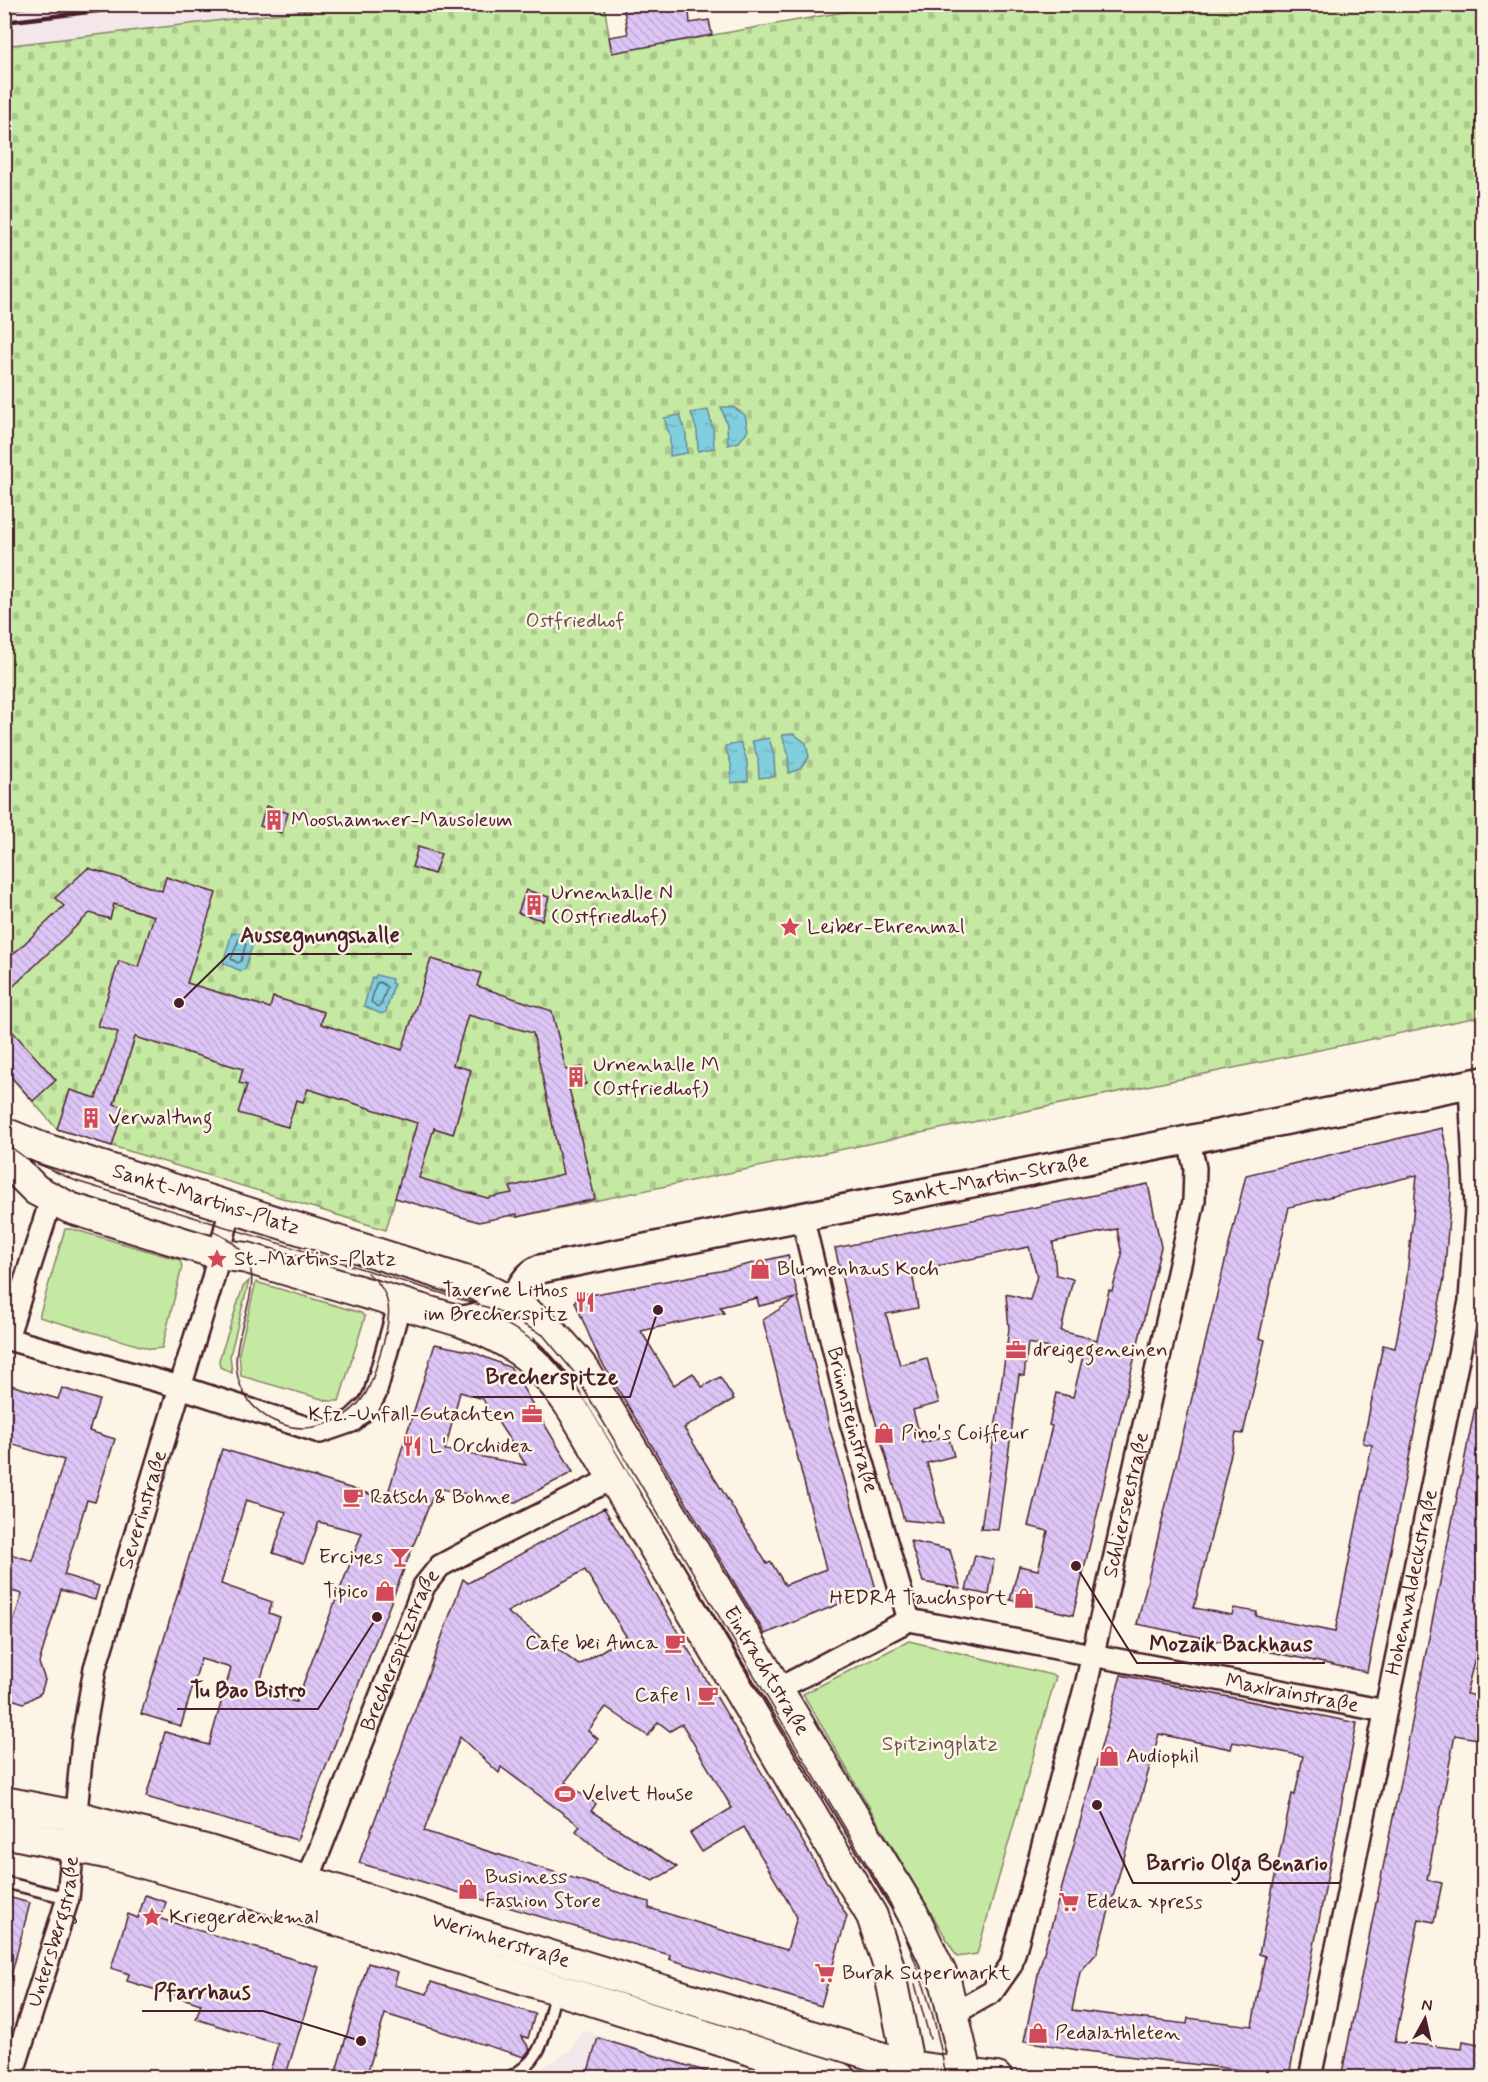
<svg xmlns="http://www.w3.org/2000/svg" width="1488" height="2082" font-family="Mynerve,sans-serif">
  <style>
    .built { fill: #f3e7ea }
    .green { fill: #c5e9a3; stroke: #888467; stroke-width: 1.5 }
    .cemetery { fill: url(#cemetery-stones); stroke: #888467; stroke-width: 1.5 }
    .water { fill: url(#water-ripples); stroke: #6b8996; stroke-width: 1.5 }
    .lines { fill: none; stroke-linecap: round; stroke-linejoin: round }
    .shore { stroke: #606573; stroke-width: 1.5 }
    .building { fill: url(#building-back-hatch); stroke: #4a1f2b; stroke-width: 1.5; fill-rule: evenodd }
    .service-casing { stroke: #4a1f2b; stroke-width: 15 }
    .minor-casing { stroke: #4a1f2b; stroke-width: 26 }
    .tertiary-casing { stroke: #4a1f2b; stroke-width: 32 }
    .secondary-casing { stroke: #4a1f2b; stroke-width: 34 }
    .service { stroke: #fcf5e5; stroke-width: 10 }
    .minor { stroke: #fcf5e5; stroke-width: 21 }
    .tertiary { stroke: #fcf5e5; stroke-width: 27 }
    .secondary { stroke: #fcf5e5; stroke-width: 30 }
    .tram { stroke: #4a1f2b; stroke-width: 1.5 }
    .rail { stroke: #4a1f2b; stroke-width: 4.5 }
    .labels { text-anchor: middle; dominant-baseline: central; stroke-width: 5; stroke-linejoin: round; paint-order: stroke }
    .park-label { font-size: 21px; fill: #695249; stroke: #fcf5e5 }
    .poi-label { font-size: 21px; fill: #4a1f2b; stroke: #fcf5e5; text-anchor: start }
    .street-label { font-size: 21px; fill: #4a1f2b; stroke: #fcf5e5 }
    .leader { fill: none; stroke: #4a1f2b; stroke-width: 2 }
    .callout-dot { fill: #4a1f2b; stroke: #fcf5e5; stroke-width: 2 }
    .callout-label { font-size: 22px; text-anchor: middle; font-weight: bold; fill: #4a1f2b; stroke: #fcf5e5; stroke-width: 5; stroke-linejoin: round; paint-order: stroke }
  </style>
  <defs>
    <pattern id="cemetery-stones" width="16" height="16" patternUnits="userSpaceOnUse" patternTransform="scale(1.5)"><rect width="16" height="16" fill="#c5e9a3"/><path d="M2 7V4a2 2 0 0 1 4 0v3zM10 15v-3a2 2 0 0 1 4 0v3z" fill="#abc78c"/></pattern>
    <pattern id="water-ripples" width="26" height="14" patternUnits="userSpaceOnUse" patternTransform="scale(1.5)"><rect width="26" height="14" fill="#81cfde"/><path d="M2 4q2-2 4 0t4 0M15 11q2-2 4 0t4 0" fill="none" stroke="#71b1bf"/></pattern>
    <pattern id="building-back-hatch" width="6" height="6" patternUnits="userSpaceOnUse" patternTransform="scale(1.5)"><rect width="6" height="6" fill="#ddc6f6"/><path d="M-1 5l2 2M0 0l6 6M5-1l2 2" fill="none" stroke="#bfaad3"/></pattern>
  </defs>
  <rect width="100%" height="100%" fill="#fcf5e5"/>
  <filter id="ink" filterUnits="userSpaceOnUse"><feTurbulence type="fractalNoise" baseFrequency=".0167" numOctaves="2"/><feDisplacementMap in="SourceGraphic" scale="12" xChannelSelector="R" yChannelSelector="G"/><feConvolveMatrix kernelMatrix="1 2 1 2 8 2 1 2 1" color-interpolation-filters="sRGB"/></filter>
  <g filter="url(#ink)">
    <g class="built">
      <polygon points="5,4 358,4 358,5 5,46"/>
      <polygon points="584,2030 614,2041 734,2077 526,2078 569,2051"/>
    </g>
    <g class="green">
      <polygon points="65,1229 72,1229 180,1260 182,1267 162,1348 151,1349 39,1317"/>
      <polygon points="249,1281 230,1355 232,1373 220,1367 219,1360 243,1287"/>
      <polygon points="256,1282 361,1313 365,1317 339,1401 329,1401 241,1376 239,1352"/>
      <polygon points="909,1641 1056,1676 977,1954 957,1957 803,1694"/>
    </g>
    <polygon class="cemetery" points="358,4 604,5 612,53 883,5 1483,5 1483,1016 517,1217 395,1198 386,1230 57,1129 4,1069 4,46"/>
    <g class="water">
      <polygon points="721,407 733,407 745,415 748,430 739,442 728,445 727,425"/>
      <polygon points="708,410 713,429 714,448 698,451 697,431 691,413"/>
      <polygon points="680,415 686,434 687,453 670,456 670,436 664,418"/>
      <polygon points="794,734 806,743 809,757 800,769 789,773 788,753 782,735"/>
      <polygon points="769,738 774,756 775,776 759,778 758,759 752,741"/>
      <polygon points="741,743 747,761 748,781 731,783 731,764 725,746"/>
      <polygon points="236,932 252,936 251,940 254,940 245,969 241,971 223,963 232,933 235,934"/>
      <polygon points="376,975 392,979 391,983 394,984 386,1012 381,1014 364,1006 372,977 375,978"/>
    </g>
    <g class="lines">
      <g class="shore">
        <polygon points="239,939 246,944 241,961 238,963 231,959"/>
        <polygon points="380,982 387,987 381,1005 378,1007 371,1002 376,984"/>
      </g>
    </g>
    <g class="building">
      <polygon points="623,4 688,4 690,23 709,20 712,35 612,53 609,37 628,34"/>
      <polygon points="266,806 288,813 282,833 260,826"/>
      <polygon points="418,847 441,854 434,874 412,867"/>
      <path d="M88 868 162 891 166 877 216 893 187 983 270 1008 273 997 324 1012 321 1024 402 1050 431 959 481 973 477 986 552 1011 566 1070 582 1067 586 1084 569 1088 595 1199 517 1217V1214L479 1222 395 1198 417 1123 308 1089 303 1102 296 1100 288 1127 238 1113 247 1085 239 1083 243 1069 135 1037 114 1104 124 1107 112 1146 57 1129 70 1090 96 1098 118 1032 98 1026 119 961 138 967 154 916 114 904 110 919 90 913 4 995V963L64 906 55 898ZM468 1015 533 1033 563 1174 510 1187 512 1193 487 1198 419 1178 434 1128 453 1134 471 1070 453 1065Z"/>
      <polygon points="526,890 549,897 542,920 518,913"/>
      <polygon points="13,1032 56,1080 33,1101 4,1069 4,1041"/>
      <path d="M1442 1128 1451 1167V1192L1444 1279 1367 1672 1137 1624 1246 1175ZM1417 1175 1405 1296 1395 1348 1383 1345 1363 1443 1372 1445 1335 1632 1256 1616 1257 1612 1234 1608 1232 1615 1194 1608 1236 1433 1243 1434 1265 1340 1259 1338 1289 1207Z"/>
      <path d="M1148 1184 1161 1247 1073 1615 1010 1600 1019 1566 1038 1570 1048 1531 1028 1526 1052 1426 1049 1425 1056 1393 1073 1397 1083 1356 1028 1343 1024 1376 1019 1375 998 1530 981 1529 1009 1329 1006 1294 1030 1300 1037 1276 1029 1247 912 1271 918 1308 886 1314 900 1365 927 1358 939 1403 913 1410 922 1443 948 1435 954 1456 927 1463 943 1524 904 1520 870 1402 835 1248ZM1117 1229 1122 1255 1112 1291 1109 1290 1097 1340 1061 1331 1073 1279 1056 1275 1053 1242Z"/>
      <path d="M788 1255 829 1426 876 1589 765 1634 598 1356 575 1302 577 1295 584 1293 590 1295 720 1271ZM757 1298 759 1306 796 1298 763 1320 826 1569 785 1585 771 1562 767 1564 684 1428 734 1399 720 1377 702 1387 693 1373 674 1385 641 1331 724 1313 720 1307Z"/>
      <path d="M435 1344 473 1352 511 1368 573 1472 514 1503 436 1488 297 1840 146 1797 165 1732 209 1745 231 1668 201 1659 181 1726 141 1714 222 1449 386 1499ZM460 1392 483 1399 494 1421 496 1419 526 1465 445 1450ZM246 1500 286 1512 273 1553 304 1563 319 1522 362 1533 296 1702 257 1691 280 1617 269 1613 272 1602 221 1584Z"/>
      <polygon points="4,1383 58,1399 62,1388 99,1400 89,1431 115,1439 95,1502 87,1500 64,1575 99,1586 95,1600 61,1590 39,1663 45,1680 41,1693 24,1703 4,1697 4,1651 22,1594 4,1589 4,1552 33,1561 64,1460 4,1442"/>
      <polygon points="1476,1402 1484,1403 1484,1621 1466,1694 1484,1697 1484,1740 1455,1735 1427,1880 1442,1883 1434,1922 1419,1919 1395,2042 1462,2049 1463,2041 1484,2045 1484,2078 1341,2078"/>
      <path d="M604 1508 847 1916 821 2006 669 1959 670 1955 359 1863 463 1579 468 1583ZM585 1570 626 1636 579 1665 507 1612ZM606 1707 648 1736 658 1722 670 1731 682 1724 732 1808 690 1833 702 1852 744 1827 797 1917 787 1950 649 1908V1902L424 1831 460 1737 499 1773 501 1767 580 1826 576 1831 606 1857 653 1881 677 1867 591 1811 596 1804 565 1782 598 1739 588 1731Z"/>
      <polygon points="910,1541 950,1550 961,1589 923,1582"/>
      <polygon points="975,1555 994,1560 989,1595 966,1590"/>
      <path d="M1121 1675 1357 1723 1289 2076 1078 2050 1024 2041 1039 1970ZM1159 1734 1231 1749 1233 1742 1303 1756 1295 1795 1292 1794 1259 1954 1265 1956 1252 2026 1188 2018 1187 2024 1072 2010 1080 1972 1097 1953Z"/>
      <polygon points="145,1895 166,1902 161,1919 319,1967 285,2078 268,2078 278,2044 196,2019 201,2004 127,1981 129,1974 111,1968 128,1914 138,1918"/>
      <polygon points="4,1896 30,1903 10,1980 4,1979"/>
      <polygon points="368,1963 398,1972 394,1985 427,1994 431,1982 535,2014 528,2038 521,2036 530,2049 524,2057 385,2014 366,2078 334,2078"/>
      <polygon points="598,2038 714,2074 713,2078 586,2078"/>
    </g>
    <g class="lines">
      <g class="service-casing">
        <g id="service">
          <polyline points="4,1882 68,1898"/>
          <path d="M508 2078C549 2058 543 2028 557 1990"/>
        </g>
      </g>
      <g class="minor-casing">
        <g id="minor">
          <path id="s1" d="M802 1216 851 1422 909 1620"/>
          <polyline points="4,1338 180,1387 320,1432 352,1421 369,1405 375,1394 400,1303"/>
          <polyline points="7,1338 51,1200"/>
          <path id="s2" d="M778 1689 909 1620 1385 1711"/>
          <path id="s3" d="M307 1882 424 1586 440 1566 468 1551 613 1478"/>
          <path id="s4" d="M955 2013 992 1992 1011 1965 1087 1681 1194 1201 1195 1168 1189 1141"/>
          <path id="s5" d="M11 2078 68 1898 83 1738 95 1668 212 1282 231 1207"/>
          <path id="s6" d="M1310 2078 1470 1301 1476 1208 1470 1085"/>
        </g>
      </g>
      <g class="tertiary-casing">
        <g id="tertiary">
          <polyline points="511,1300 521,1350"/>
          <path id="s7" d="M460 1321C477 1317 497 1313 510 1301 521 1291 525 1275 540 1269L1484 1081"/>
        </g>
      </g>
      <g class="secondary-casing">
        <g id="secondary">
          <path id="s8" d="M4 1133 42 1148 474 1284C521 1304 555 1330 585 1371L912 1912 946 1984 968 2078"/>
          <path d="M4 1158 36 1190 70 1208 219 1254 247 1258 460 1321C516 1342 540 1361 573 1410L872 1916 888 1964 911 2078"/>
          <path id="s9" d="M4 1802 75 1816 209 1851 909 2066 997 2078"/>
          <polyline points="4,1832 111,1854 250,1893 840,2078"/>
        </g>
      </g>
      <use href="#service" class="service"/>
      <use href="#minor" class="minor"/>
      <use href="#tertiary" class="tertiary"/>
      <use href="#secondary" class="secondary"/>
      <g class="tram">
        <path d="M4 1142 27 1159 76 1181 496 1310 543 1335 573 1371 891 1905C917 1961 937 2016 946 2078"/>
        <path d="M212 1231C300 1269 209 1335 245 1395 252 1407 265 1418 279 1423 310 1436 349 1421 366 1393 373 1381 376 1367 380 1354 390 1324 397 1294 367 1273"/>
        <path d="M486 1316C520 1327 545 1348 566 1376"/>
        <polyline points="915,1984 930,2039"/>
      </g>
      <g class="rail">
        <polyline points="4,9 40,4"/>
        <polyline points="4,22 157,4"/>
      </g>
    </g>
  </g>
  <defs>
    <g id="building-bare" transform="scale(1.62)"><path d="M-4-6H4V6H1V3H-1V6H-4ZM-2.5-4.3h1.7v1.8h-1.7ZM.8-4.3h1.7v1.8H.8ZM-2.5-1h1.7V.8h-1.7ZM.8-1h1.7V.8H.8Z" fill="#d1495b" stroke="#fcf5e5" stroke-width="2.5" paint-order="stroke"/></g>
    <g id="sight-bare" transform="scale(1.62)"><path d="M0-6L1.8-2.2L6-1.7L2.9 1.2L3.7 5.4L0 3.3L-3.7 5.4L-2.9 1.2L-6-1.7L-1.8-2.2Z" fill="#d1495b" stroke="#fcf5e5" stroke-width="2.5" paint-order="stroke"/></g>
    <g id="shop-bare" transform="scale(1.62)"><path d="M-5-2.5h2.3a2.7 3.5 0 0 1 5.4 0H5L5.5 6h-11ZM-1.5-2.5h3a1.5 2.3 0 0 0-3 0Z" fill="#d1495b" stroke="#fcf5e5" stroke-width="2.5" paint-order="stroke"/></g>
    <g id="restaurant-bare" transform="scale(1.62)"><path d="M-5-6h1v4h1v-4h1v4h1v-4h1v5L-1.5 .5V6h-2V.5L-5-1ZM5-6V6H3V1.5H1.5Q1.5-4 5-6Z" fill="#d1495b" stroke="#fcf5e5" stroke-width="2.5" paint-order="stroke"/></g>
    <g id="office-bare" transform="scale(1.62)"><path d="M-6-3h4V-5.5h4V-3h4V5H-6ZM-1-4.5V-3h2v-1.5ZM-6 0V1H6V0Z" fill="#d1495b" stroke="#fcf5e5" stroke-width="2.5" paint-order="stroke"/></g>
    <g id="cafe-bare" transform="scale(1.62)"><path d="M-5.5-4.5H6V0H3Q3 3.5 0 3.5H-2.5Q-5.5 3.5-5.5 0ZM3-3.2v2h1.7v-2ZM-6 4.5H4V6H-6Z" fill="#d1495b" stroke="#fcf5e5" stroke-width="2.5" paint-order="stroke"/></g>
    <g id="bar-bare" transform="scale(1.62)"><path d="M-6-5H6L.8 .8V4.5H3.5V6h-7V4.5H-.8V.8Z" fill="#d1495b" stroke="#fcf5e5" stroke-width="2.5" paint-order="stroke"/></g>
    <g id="stadium-bare" transform="scale(1.62)"><path d="M0-5a6.5 5 0 1 0 0 10a6.5 5 0 1 0 0-10ZM-3.5-1.8h7v3.6h-7Z" fill="#d1495b" stroke="#fcf5e5" stroke-width="2.5" paint-order="stroke"/></g>
    <g id="supermarket-bare" transform="scale(1.62)"><path d="M-6-5.5h2.5l.6 2H6L4.5 2H-2.5L-4.4-4H-6ZM-1.5 3.2a1.3 1.3 0 1 0 .1 0ZM3 3.2a1.3 1.3 0 1 0 .1 0Z" fill="#d1495b" stroke="#fcf5e5" stroke-width="2.5" paint-order="stroke"/></g>
  </defs>
  <g fill-rule="evenodd">
    <use href="#building-bare" x="274" y="820"/>
    <use href="#building-bare" x="534" y="905"/>
    <use href="#sight-bare" x="790" y="927"/>
    <use href="#building-bare" x="576" y="1077"/>
    <use href="#building-bare" x="91" y="1118"/>
    <use href="#sight-bare" x="217" y="1259"/>
    <use href="#shop-bare" x="760" y="1269"/>
    <use href="#restaurant-bare" x="585" y="1302"/>
    <use href="#office-bare" x="1016" y="1350"/>
    <use href="#office-bare" x="532" y="1414"/>
    <use href="#shop-bare" x="884" y="1433"/>
    <use href="#restaurant-bare" x="412" y="1446"/>
    <use href="#cafe-bare" x="353" y="1497"/>
    <use href="#bar-bare" x="400" y="1557"/>
    <use href="#shop-bare" x="385" y="1591"/>
    <use href="#shop-bare" x="1024" y="1598"/>
    <use href="#cafe-bare" x="675" y="1643"/>
    <use href="#cafe-bare" x="708" y="1695"/>
    <use href="#shop-bare" x="1109" y="1756"/>
    <use href="#stadium-bare" x="565" y="1794"/>
    <use href="#shop-bare" x="468" y="1889"/>
    <use href="#supermarket-bare" x="1069" y="1902"/>
    <use href="#sight-bare" x="152" y="1917"/>
    <use href="#supermarket-bare" x="825" y="1973"/>
    <use href="#shop-bare" x="1038" y="2033"/>
  </g>
  <g class="labels">
    <g class="park-label">
      <text x="575" y="621">Ostfriedhof</text>
      <text x="940" y="1744">Spitzingplatz</text>
    </g>
    <g class="poi-label">
      <text x="291" y="820">Mooshammer-Mausoleum</text>
      <text x="551" y="893">Urnenhalle N<tspan x="551" dy="24">(Ostfriedhof)</tspan></text>
      <text x="807" y="927">Leiber-Ehrenmal</text>
      <text x="593" y="1065">Urnenhalle M<tspan x="593" dy="24">(Ostfriedhof)</tspan></text>
      <text x="108" y="1118">Verwaltung</text>
      <text x="234" y="1259">St.-Martins-Platz</text>
      <text x="777" y="1269">Blumenhaus Koch</text>
      <text x="568" y="1290" text-anchor="end">Taverne Lithos<tspan x="568" dy="24">im Brecherspitz</tspan></text>
      <text x="1033" y="1350">dreigegeneinen</text>
      <text x="515" y="1414" text-anchor="end">Kfz.-Unfall-Gutachten</text>
      <text x="901" y="1433">Pino's Coiffeur</text>
      <text x="429" y="1446">L' Orchidea</text>
      <text x="370" y="1497">Ratsch &amp; Bohne</text>
      <text x="383" y="1557" text-anchor="end">Erciyes</text>
      <text x="368" y="1591" text-anchor="end">Tipico</text>
      <text x="1007" y="1598" text-anchor="end">HEDRA Tauchsport</text>
      <text x="658" y="1643" text-anchor="end">Cafe bei Amca</text>
      <text x="691" y="1695" text-anchor="end">Cafe I</text>
      <text x="1126" y="1756">Audiophil</text>
      <text x="582" y="1794">Velvet House</text>
      <text x="485" y="1877">Business<tspan x="485" dy="24">Fashion Store</tspan></text>
      <text x="1086" y="1902">Edeka xpress</text>
      <text x="169" y="1917">Kriegerdenkmal</text>
      <text x="842" y="1973">Burak Supermarkt</text>
      <text x="1055" y="2033">Pedalathleten</text>
    </g>
    <g class="street-label">
      <text stroke="none"><textPath href="#s7" startOffset="558">Sankt-Martin-Straße</textPath></text>
      <text stroke="none"><textPath href="#s8" startOffset="213">Sankt-Martins-Platz</textPath></text>
      <text stroke="none"><textPath href="#s1" startOffset="210">Brünnsteinstraße</textPath></text>
      <text stroke="none"><textPath href="#s4" startOffset="550">Schlierseestraße</textPath></text>
      <text stroke="none"><textPath href="#s5" startOffset="586">Severinstraße</textPath></text>
      <text stroke="none"><textPath href="#s6" startOffset="506">Hohenwaldeckstraße</textPath></text>
      <text stroke="none"><textPath href="#s3" startOffset="250">Brecherspitzstraße</textPath></text>
      <text stroke="none"><textPath href="#s8" startOffset="987">Eintrachtstraße</textPath></text>
      <text stroke="none"><textPath href="#s2" startOffset="538">Maxlrainstraße</textPath></text>
      <text stroke="none"><textPath href="#s5" startOffset="153">Untersbergstraße</textPath></text>
      <text stroke="none"><textPath href="#s9" startOffset="516">Werinherstraße</textPath></text>
    </g>
  </g>
  <path class="leader" d="M179 1003L229 954H412M658 1310L630 1397H473M1076 1566L1137 1663H1325M377 1617L318 1709H177M1097 1805L1133 1883H1340M361 2041L263 2011H142"/>
  <g class="callout-dot">
    <circle cx="179" cy="1003" r="6"/>
    <circle cx="658" cy="1310" r="6"/>
    <circle cx="1076" cy="1566" r="6"/>
    <circle cx="377" cy="1617" r="6"/>
    <circle cx="1097" cy="1805" r="6"/>
    <circle cx="361" cy="2041" r="6"/>
  </g>
  <g class="callout-label">
    <text x="320" y="942">Aussegnungshalle</text>
    <text x="552" y="1384">Brecherspitze</text>
    <text x="1231" y="1651">Mozaik Backhaus</text>
    <text x="248" y="1697">Tu Bao Bistro</text>
    <text x="1237" y="1870">Barrio Olga Benario</text>
    <text x="202" y="1999">Pfarrhaus</text>
  </g>
  <rect width="1488" height="2082" fill="none" stroke="#fcf5e5" stroke-width="24"/>
  <rect x="12" y="12" width="1464" height="2058" fill="none" stroke="#4a1f2b" stroke-width="2" filter="url(#ink)"/>
  <g transform="translate(1425 2019) rotate(8)" stroke="#fcf5e5" stroke-width="4.5" paint-order="stroke">
  <path d="M0-4.5L10 22L0 15L-10 22Z" fill="#4a1f2b"/>
  <text y="-9" font-size="16" font-weight="bold" text-anchor="middle" fill="#4a1f2b">N</text>
  </g>
</svg>
